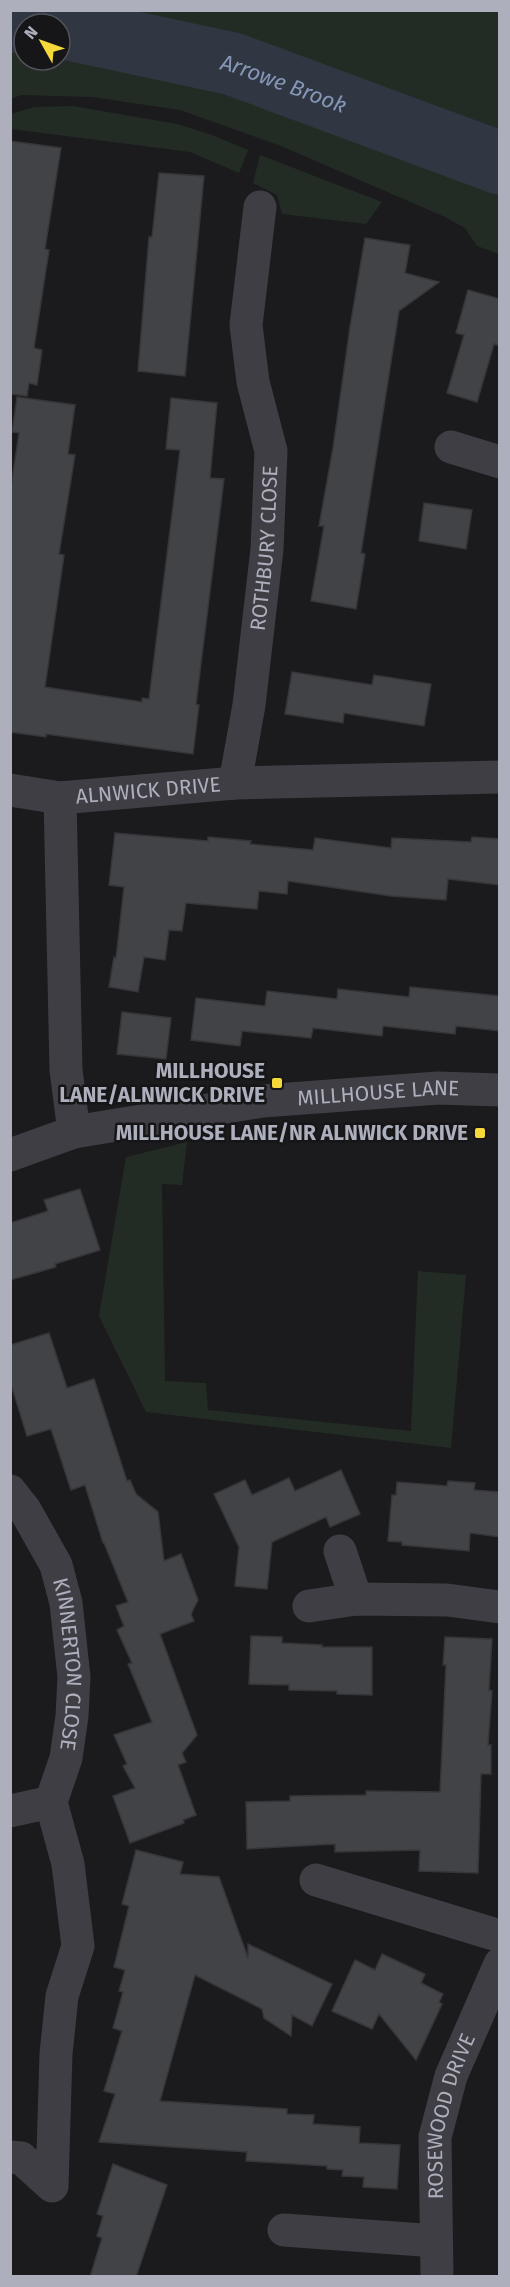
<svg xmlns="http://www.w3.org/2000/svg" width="510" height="2287" font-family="'Fira Sans',sans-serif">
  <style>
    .green { fill: #222c25; fill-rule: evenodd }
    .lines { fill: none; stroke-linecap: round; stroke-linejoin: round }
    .river { stroke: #303742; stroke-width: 63 }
    .building { fill: #424347; stroke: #363539; stroke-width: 1.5 }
    .street { stroke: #3e3e44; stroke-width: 33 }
    .poi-dot { fill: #f5d93b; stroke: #161618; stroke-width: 2 }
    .labels { text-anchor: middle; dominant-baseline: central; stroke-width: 5; stroke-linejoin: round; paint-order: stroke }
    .street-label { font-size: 21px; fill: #adafbd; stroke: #161618 }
    .poi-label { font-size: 21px; font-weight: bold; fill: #adafbd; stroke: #161618; text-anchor: end }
    .water-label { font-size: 22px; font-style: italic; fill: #8596b7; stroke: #161618 }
  </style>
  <rect width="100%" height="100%" fill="#1b1b1d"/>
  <g class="green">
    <path d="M11 10 499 11V254L477 246 465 228 445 217 281 146 180 110 92 97 21 95 11 99ZM24 24H60V60H24Z"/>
    <polygon points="73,106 177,124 212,135 248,150 239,173 190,152 11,129 11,114 34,107"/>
    <polygon points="260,155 382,202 366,224 282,214 277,195 253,183"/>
    <polygon points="187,1142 182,1185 162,1184 165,1381 206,1383 208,1410 411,1431 418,1271 466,1275 451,1448 146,1412 99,1316 126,1157"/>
  </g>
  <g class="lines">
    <g class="river">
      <polyline points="10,21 37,24"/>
      <path id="s1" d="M60 27 233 64 500 163"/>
    </g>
  </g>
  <g class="building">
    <polygon points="10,141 61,148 45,249 49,250 34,348 42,350 37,385 29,383 27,396 10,394"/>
    <polygon points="159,173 204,176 185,376 138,371 149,237 152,237"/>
    <polygon points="365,238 410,245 405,273 439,282 399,311 361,553 365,554 356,609 311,601 324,526 319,526 333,448 350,327"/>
    <polygon points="468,290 500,299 500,346 494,344 477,402 447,393 464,335 456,333"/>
    <polygon points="17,397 75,405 68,454 75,455 59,554 64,555 45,687 142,702 142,698 149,699 180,450 166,449 171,398 217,403 210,478 224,479 196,704 199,705 193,754 46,734 46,737 10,732 10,493 19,433 12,432"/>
    <polygon points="424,503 472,510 466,549 419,541"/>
    <polygon points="292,672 372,685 374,675 431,684 424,726 344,713 343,723 285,714"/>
    <polygon points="115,833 208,841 208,837 251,841 250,844 313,850 315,838 391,848 392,838 471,842 472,837 500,839 500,885 448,879 446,900 391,896 288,881 287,894 259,891 257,909 186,903 182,931 169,930 165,960 144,957 138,992 109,987 114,957 116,958 124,887 109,885"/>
    <polygon points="410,987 500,996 500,1031 456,1026 455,1034 383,1026 382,1036 313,1028 311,1038 242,1031 240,1046 191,1040 196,998 265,1006 267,991 337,999 338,989 409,997"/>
    <polygon points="122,1012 171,1018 166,1059 117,1054"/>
    <polygon points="80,1189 100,1250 55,1264 56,1267 10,1280 10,1223 48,1211 44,1200"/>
    <polygon points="49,1333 67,1388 94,1379 127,1481 130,1480 136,1494 158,1512 164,1561 181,1554 198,1600 191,1614 194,1621 160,1634 197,1735 182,1753 186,1762 178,1765 196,1815 183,1820 184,1823 130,1843 113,1796 135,1788 123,1766 127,1764 114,1735 152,1722 128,1664 132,1663 117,1630 124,1626 116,1606 128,1602 104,1543 103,1543 85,1485 71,1490 51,1429 27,1436 10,1381 10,1345"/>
    <polygon points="341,1470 360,1514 330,1527 326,1517 272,1542 267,1589 235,1586 239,1547 214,1494 245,1480 252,1495 289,1478 295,1491"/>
    <polygon points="448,1481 475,1483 474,1490 500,1492 500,1537 470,1533 469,1551 402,1545 402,1542 388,1541 392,1495 396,1495 397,1482 447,1486"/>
    <polygon points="251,1636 282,1637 282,1643 322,1645 322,1647 372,1647 372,1695 337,1694 337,1691 289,1690 289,1685 249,1684"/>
    <polygon points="445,1637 492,1639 489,1690 492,1691 488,1745 491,1745 491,1774 481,1774 478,1873 419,1871 420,1850 335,1852 335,1844 247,1849 246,1802 290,1801 290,1796 366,1795 366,1791 440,1792 446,1665 443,1665"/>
    <polygon points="136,1850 183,1862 180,1874 219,1877 248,1958 248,1944 332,1984 312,2026 292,2015 291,2036 264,2018 262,2009 195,1975 160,2101 287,2109 287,2114 314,2115 313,2124 360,2127 359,2143 400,2145 397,2189 363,2187 364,2177 342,2176 343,2170 327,2169 327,2166 246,2161 247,2152 99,2142 115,2094 104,2091 122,2031 113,2028 123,1992 119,1991 125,1970 114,1967 129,1906 122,1904"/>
    <polygon points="382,1954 425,1974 421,1983 443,1994 439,2002 442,2004 416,2060 379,2014 372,2029 332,2011 355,1960 375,1970"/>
    <polygon points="113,2164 167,2185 136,2277 90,2277 102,2238 97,2236 103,2216 97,2214"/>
  </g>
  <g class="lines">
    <g class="street">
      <polyline points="451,447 500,462"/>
      <path id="s2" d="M235 783 249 705 267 549 271 451 253 382 246 325 260 207"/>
      <polyline points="10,790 60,798"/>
      <path id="s3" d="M74 1132 66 1070 60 798 235 783 500 777"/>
      <path id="s4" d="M10 1155 74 1132 263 1101 438 1088 500 1090"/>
      <path id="s5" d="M10 1491 25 1510 56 1565 66 1603 74 1677 72 1716 66 1758 51 1802 68 1864 78 1946 62 1996 56 2054 52 2186 21 2158 10 2157"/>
      <polyline points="340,1551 356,1599"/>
      <polyline points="309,1606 356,1599 447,1600 500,1607"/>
      <polyline points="10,1811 51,1802"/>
      <polyline points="316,1880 500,1936"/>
      <polyline points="284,2230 436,2241"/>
      <path id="s6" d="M437 2276 435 2137 451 2076 500 1964"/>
    </g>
  </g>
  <g class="poi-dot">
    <rect x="271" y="1077" width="12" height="12" rx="3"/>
    <rect x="474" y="1127" width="12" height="12" rx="3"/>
  </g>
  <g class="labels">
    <g class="street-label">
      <text stroke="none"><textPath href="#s2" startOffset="237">ROTHBURY CLOSE</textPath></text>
      <text stroke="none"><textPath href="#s3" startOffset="423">ALNWICK DRIVE</textPath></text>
      <text stroke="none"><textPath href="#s4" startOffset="375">MILLHOUSE LANE</textPath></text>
      <text stroke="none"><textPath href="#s5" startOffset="188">KINNERTON CLOSE</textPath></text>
      <text stroke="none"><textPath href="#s6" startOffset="162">ROSEWOOD DRIVE</textPath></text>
    </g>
    <g class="poi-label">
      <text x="265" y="1071">MILLHOUSE<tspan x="265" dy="24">LANE/ALNWICK DRIVE</tspan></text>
      <text x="468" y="1133">MILLHOUSE LANE/NR ALNWICK DRIVE</text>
    </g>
    <g class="water-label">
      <text stroke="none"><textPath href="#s1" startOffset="231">Arrowe Brook</textPath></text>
    </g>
  </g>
  <rect width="510" height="2287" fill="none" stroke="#adafbd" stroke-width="24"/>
  <g transform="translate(42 42) rotate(310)"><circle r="28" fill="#161618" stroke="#52535a" stroke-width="1.5"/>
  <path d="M0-4.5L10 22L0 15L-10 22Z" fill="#f5d93b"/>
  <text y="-9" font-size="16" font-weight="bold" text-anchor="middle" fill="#adafbd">N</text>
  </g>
</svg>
